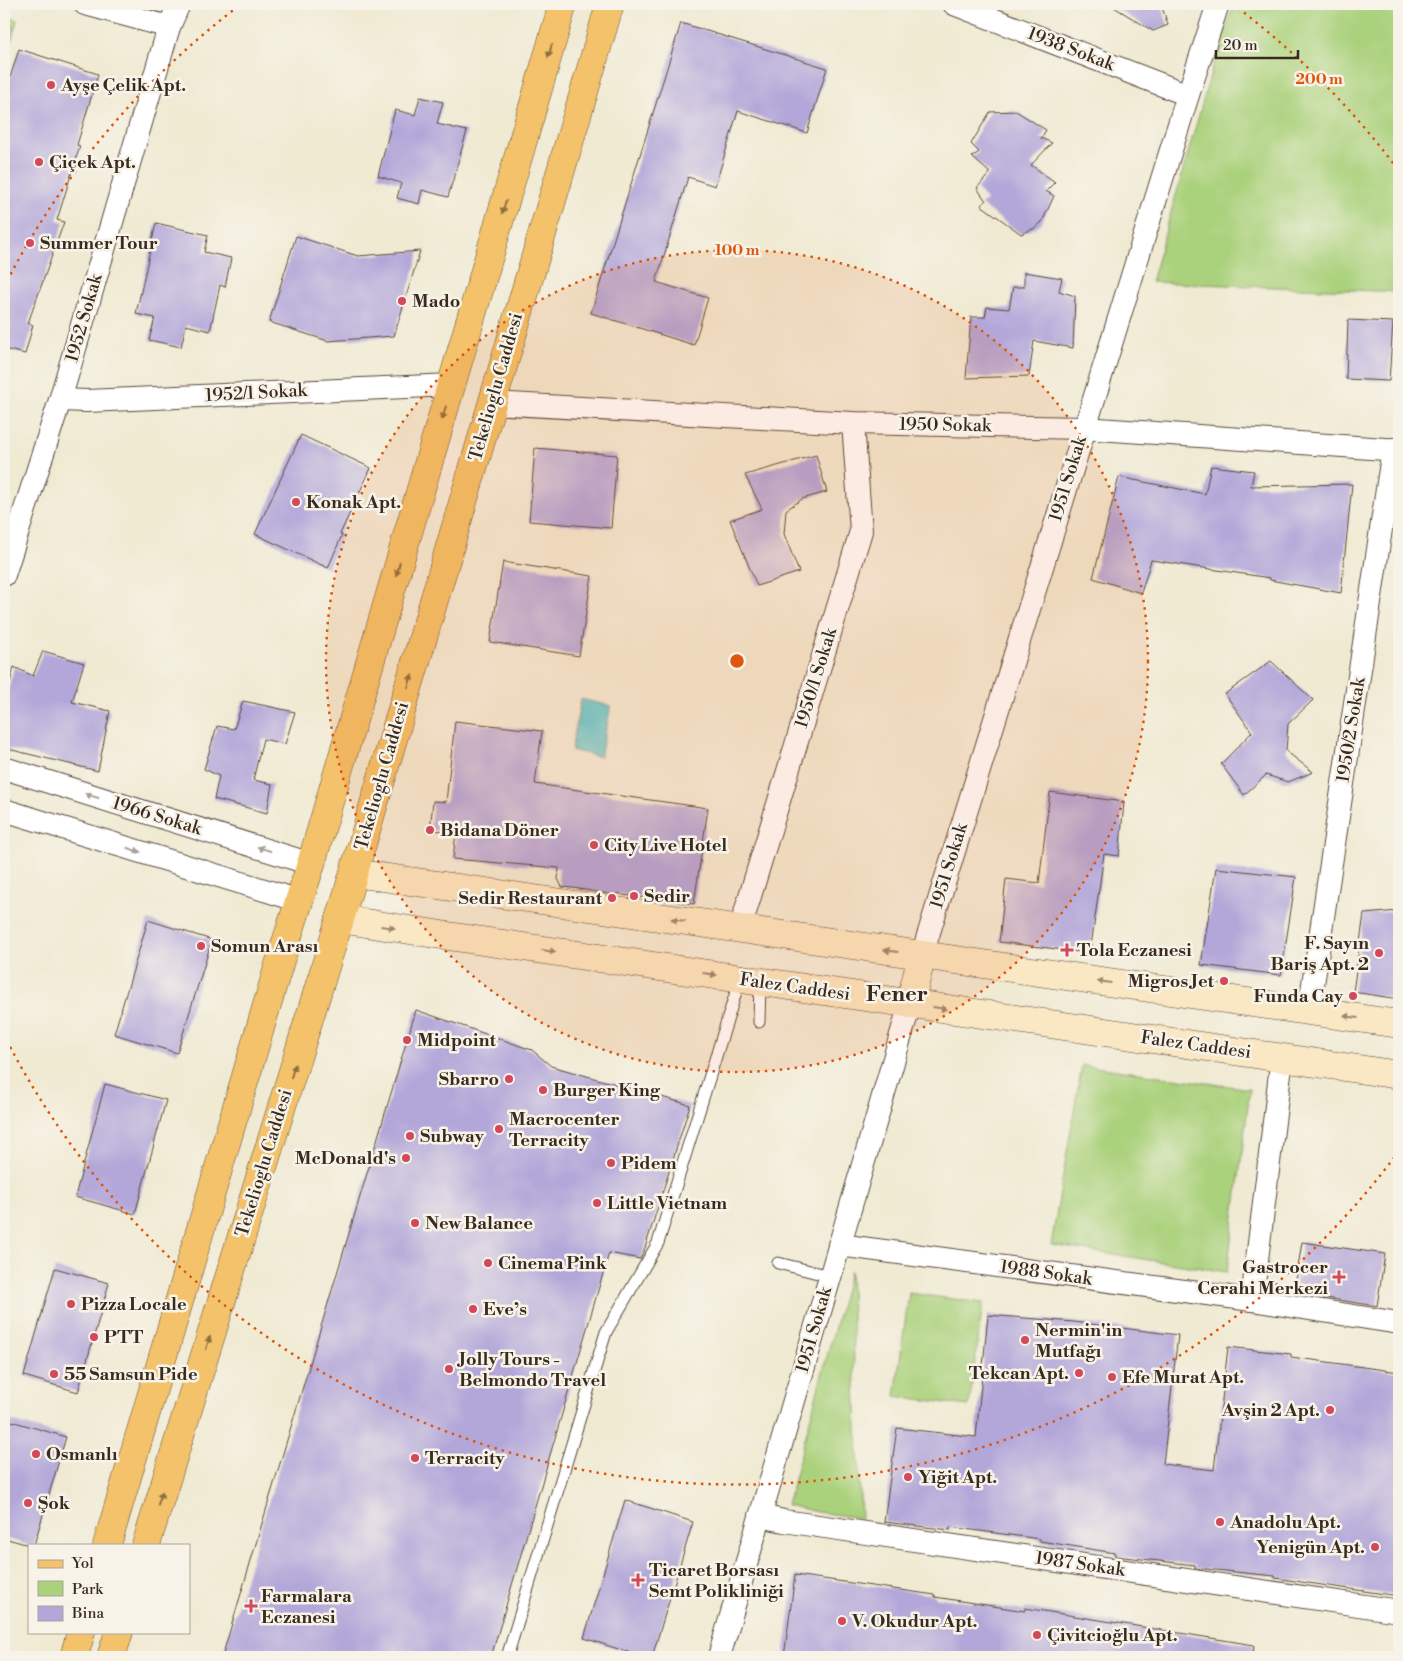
<svg xmlns="http://www.w3.org/2000/svg" width="1403" height="1661" font-family="'Libre Bodoni',serif">
  <style>
    .green { fill: #aad17b; stroke: #727e4c }
    .water { fill: #59c6cf; stroke: #4a7876 }
    .building { fill: #b3a7d9 }
    .lines { fill: none; stroke-linecap: round; stroke-linejoin: round }
    .lane-casing { stroke: #564739; stroke-width: 13 }
    .street-casing { stroke: #564739; stroke-width: 24 }
    .secondary-casing { stroke: #564739; stroke-width: 29 }
    .primary-casing { stroke: #564739; stroke-width: 29 }
    .lane { stroke: #fff; stroke-width: 11 }
    .street { stroke: #fff; stroke-width: 22 }
    .secondary { stroke: #fae7c3; stroke-width: 28 }
    .primary { stroke: #f3c26a; stroke-width: 28 }
    .oneway { fill: #8e6e40 }
    .oneway2 { fill: #a79f9a }
    .oneway3 { fill: #9a8870 }
    .ring { fill: none; stroke: #df570d; stroke-width: 2.5; stroke-dasharray: 2.5 5 }
    .poi-dot { fill: #d1495b; stroke: #f7f3e8; stroke-width: 2 }
    .labels { text-anchor: middle; dominant-baseline: central; stroke-width: 5; stroke-linejoin: round; paint-order: stroke }
    .street-label { font-size: 18px; fill: #3b2a1e; stroke: #f7f3e8 }
    .poi-label { font-size: 18px; font-weight: bold; fill: #3b2a1e; stroke: #f7f3e8; text-anchor: start }
    .district-label { font-size: 22px; font-weight: bold; fill: #3b2a1e; stroke: #f7f3e8 }
    .centre { fill: #df570d; stroke: #f7f3e8; stroke-width: 2.5 }
    .ring-label { font-size: 15px; text-anchor: middle; font-weight: bold; fill: #df570d; stroke: #f7f3e8; stroke-width: 5; stroke-linejoin: round; paint-order: stroke }
  </style>
  <rect width="100%" height="100%" fill="#f7f3e8"/>
  <filter id="ink" filterUnits="userSpaceOnUse"><feTurbulence type="fractalNoise" baseFrequency=".02" numOctaves="2"/><feDisplacementMap in="SourceGraphic" scale="10" xChannelSelector="R" yChannelSelector="G"/><feConvolveMatrix kernelMatrix="1 2 1 2 8 2 1 2 1" color-interpolation-filters="sRGB"/></filter>
  <filter id="wash" filterUnits="userSpaceOnUse"><feTurbulence type="fractalNoise" baseFrequency=".0096" numOctaves="4" result="noise"/><feDisplacementMap in="SourceGraphic" scale="20" xChannelSelector="R" yChannelSelector="G"/><feGaussianBlur stdDeviation="1.12" result="paint"/><feColorMatrix in="noise" values="0 0 0 0 0 0 0 0 0 0 0 0 0 0 0 0 0 1.4 0 .05"/><feComposite in="paint" operator="in"/></filter>
  <g filter="url(#wash)">
    <rect width="100%" height="100%" fill="#f0ead3"/>
    <g class="green">
      <polygon points="1234,4 1399,4 1399,292 1151,282 1215,59"/>
      <polygon points="4,15 17,20 4,67"/>
      <polygon points="1082,1065 1250,1089 1227,1272 1051,1245"/>
      <polygon points="850,1271 861,1518 817,1512 787,1505"/>
      <polygon points="909,1293 983,1303 969,1406 895,1396"/>
    </g>
    <polygon class="water" points="581,699 611,706 600,757 571,750"/>
    <g id="blocks">
      <g class="building">
        <polygon points="1109,4 1161,4 1168,25 1153,31"/>
        <polygon points="681,23 827,68 807,133 738,111 715,186 688,177 656,282 708,298 694,345 591,313"/>
        <polygon points="19,49 98,74 77,145 80,146 57,220 64,222 28,323 33,325 25,354 4,349 4,97"/>
        <polygon points="420,97 443,102 437,124 467,131 448,197 422,190 419,204 397,198 401,183 378,176 395,110 415,115"/>
        <polygon points="1016,111 1046,130 1041,138 1052,143 1031,165 1055,182 1046,191 1054,196 1042,222 1035,228 1021,234 981,205 986,201 977,188 990,173 972,157 979,152 971,144 990,112"/>
        <polygon points="156,223 208,235 204,252 231,258 225,287 220,285 210,331 186,325 181,347 149,340 155,318 136,314"/>
        <polygon points="296,236 358,256 420,251 394,336 328,341 269,322"/>
        <polygon points="1024,272 1062,278 1059,291 1075,296 1073,348 1034,341 1029,376 966,378 971,317 985,317 987,307 1009,309 1013,287 1024,287"/>
        <polygon points="1348,320 1393,322 1389,381 1346,379"/>
        <polygon points="301,435 371,468 340,534 342,535 328,568 255,534"/>
        <polygon points="535,448 617,455 611,528 529,521"/>
        <polygon points="816,455 827,492 802,499 786,510 784,534 799,572 757,586 730,520 762,509 745,475"/>
        <polygon points="1211,466 1254,471 1251,486 1352,484 1341,593 1270,580 1270,578 1151,560 1141,593 1093,578 1119,477 1205,494"/>
        <polygon points="503,562 592,576 579,656 490,642"/>
        <polygon points="43,651 84,663 72,702 110,711 98,771 4,748 4,705 14,667 33,676"/>
        <polygon points="1271,661 1313,700 1288,724 1286,751 1313,772 1288,782 1266,775 1244,795 1221,764 1252,732 1225,694"/>
        <polygon points="243,701 295,712 285,744 263,739 253,780 272,784 267,813 214,799 219,776 204,769 217,726 234,729"/>
        <polygon points="455,721 542,731 535,784 708,808 694,904 623,895 619,893 616,895 573,888 562,887 558,879 559,868 453,859 456,832 430,830 433,801 446,802"/>
        <polygon points="1050,792 1124,802 1119,856 1104,854 1090,953 999,942 1006,879 1039,883"/>
        <polygon points="1216,868 1296,877 1281,975 1201,965"/>
        <polygon points="1399,911 1399,999 1353,992 1364,914"/>
        <polygon points="148,920 212,940 177,1053 114,1034"/>
        <polygon points="416,1010 532,1050 551,1066 690,1105 644,1251 640,1259 609,1253 491,1657 222,1657"/>
        <polygon points="105,1084 166,1100 135,1214 75,1197"/>
        <polygon points="1302,1242 1385,1254 1377,1306 1294,1293"/>
        <polygon points="55,1268 109,1283 78,1392 24,1376"/>
        <polygon points="988,1315 1074,1322 1178,1335 1163,1464 1214,1470 1228,1347 1291,1354 1291,1357 1399,1372 1399,1596 1308,1583 1275,1578 1275,1576 1195,1568 1195,1565 1115,1556 1115,1553 1040,1541 1040,1539 950,1527 950,1530 884,1522 897,1428 976,1437"/>
        <polygon points="8,1420 66,1437 34,1545 29,1545 4,1538 4,1436"/>
        <polygon points="625,1500 693,1522 652,1657 643,1657 584,1638"/>
        <polygon points="795,1575 935,1595 935,1597 1025,1611 1025,1608 1254,1645 1253,1657 784,1657"/>
      </g>
    </g>
  </g>
  <g filter="url(#ink)">
    <use href="#blocks" fill-opacity="0" stroke="#564739" stroke-width="1"/>
    <g class="lines">
      <g class="lane-casing">
        <g id="lane">
          <polyline points="759,1022 760,982"/>
          <polyline points="778,1263 830,1276"/>
          <polyline points="507,1657 606,1332 658,1243 740,979"/>
        </g>
      </g>
      <g class="street-casing">
        <g id="street">
          <polyline points="85,4 169,27"/>
          <polyline points="954,4 1188,95"/>
          <polyline points="60,400 87,401 452,385"/>
          <polyline points="491,403 853,423 1084,428 1399,450"/>
          <polyline points="4,575 60,400 169,27 179,4"/>
          <polyline points="4,768 311,864"/>
          <polyline points="4,810 300,901"/>
          <polyline points="740,929 861,531 853,423"/>
          <polyline points="922,955 1188,95 1218,4"/>
          <polyline points="1309,1011 1393,449"/>
          <polyline points="839,1245 1252,1300 1399,1323"/>
          <polyline points="1252,1300 1282,1057"/>
          <polyline points="760,1516 784,1521 1399,1611"/>
          <polyline points="719,1657 910,1004"/>
        </g>
      </g>
      <g class="secondary-casing">
        <g id="secondary">
          <polyline points="354,873 1399,1024"/>
          <polyline points="340,919 448,936 1399,1075"/>
          <polyline points="910,1004 922,955"/>
        </g>
      </g>
      <g class="primary-casing">
        <g id="primary">
          <polyline points="107,1545 280,961 311,864 563,4"/>
          <polyline points="146,1545 340,919 610,4"/>
          <polyline points="74,1657 81,1632"/>
          <polyline points="111,1657 119,1632"/>
        </g>
      </g>
      <use href="#lane" class="lane"/>
      <use href="#street" class="street"/>
      <use href="#secondary" class="secondary"/>
      <use href="#primary" class="primary"/>
    </g>
    <defs><path id="oneway-solid" d="M-6-.8H1V-3.2L6.5 0L1 3.2V.8H-6Z" transform="scale(1.25)"/></defs>
    <g class="oneway">
      <use href="#oneway-solid" transform="translate(550 51) rotate(106)"/>
      <use href="#oneway-solid" transform="translate(504 207) rotate(106)"/>
      <use href="#oneway-solid" transform="translate(444 413) rotate(106)"/>
      <use href="#oneway-solid" transform="translate(398 569) rotate(106)"/>
      <use href="#oneway-solid" transform="translate(410 681) rotate(-74)"/>
      <use href="#oneway-solid" transform="translate(293 1071) rotate(-73)"/>
      <use href="#oneway-solid" transform="translate(208 1343) rotate(-73)"/>
      <use href="#oneway-solid" transform="translate(160 1498) rotate(-73)"/>
    </g>
    <g class="oneway2">
      <use href="#oneway-solid" transform="translate(92 796) rotate(-163)"/>
      <use href="#oneway-solid" transform="translate(264 849) rotate(-163)"/>
      <use href="#oneway-solid" transform="translate(134 850) rotate(17)"/>
    </g>
    <g class="oneway3">
      <use href="#oneway-solid" transform="translate(678 920) rotate(-172)"/>
      <use href="#oneway-solid" transform="translate(388 927) rotate(8)"/>
      <use href="#oneway-solid" transform="translate(549 951) rotate(8)"/>
      <use href="#oneway-solid" transform="translate(891 951) rotate(-172)"/>
      <use href="#oneway-solid" transform="translate(710 974) rotate(8)"/>
      <use href="#oneway-solid" transform="translate(1104 982) rotate(-172)"/>
      <use href="#oneway-solid" transform="translate(940 1008) rotate(8)"/>
      <use href="#oneway-solid" transform="translate(1351 1017) rotate(-172)"/>
    </g>
  </g>
  <circle cx="737" cy="661" r="411" fill="#df570d" fill-opacity=".12"/>
  <g class="ring">
    <circle cx="737" cy="661" r="411"/>
    <path d="M1399 1151A823 823 0 0 1 7 1041M7 281A823 823 0 0 1 236 8M1238 8A823 823 0 0 1 1399 171"/>
  </g>
  <g class="poi-dot">
    <circle cx="51" cy="85" r="5"/>
    <circle cx="39" cy="162" r="5"/>
    <circle cx="30" cy="243" r="5"/>
    <circle cx="402" cy="301" r="5"/>
    <circle cx="296" cy="502" r="5"/>
    <circle cx="430" cy="830" r="5"/>
    <circle cx="594" cy="845" r="5"/>
    <circle cx="634" cy="896" r="5"/>
    <circle cx="612" cy="898" r="5"/>
    <circle cx="201" cy="946" r="5"/>
    <path d="M1064.5 942.5h5v5h5v5h-5v5h-5v-5h-5v-5h5z"/>
    <circle cx="1379" cy="953" r="5"/>
    <circle cx="1224" cy="981" r="5"/>
    <circle cx="1353" cy="996" r="5"/>
    <circle cx="407" cy="1040" r="5"/>
    <circle cx="509" cy="1079" r="5"/>
    <circle cx="543" cy="1090" r="5"/>
    <circle cx="499" cy="1129" r="5"/>
    <circle cx="410" cy="1136" r="5"/>
    <circle cx="406" cy="1158" r="5"/>
    <circle cx="611" cy="1163" r="5"/>
    <circle cx="597" cy="1203" r="5"/>
    <circle cx="415" cy="1223" r="5"/>
    <circle cx="488" cy="1263" r="5"/>
    <path d="M1336.5 1269.5h5v5h5v5h-5v5h-5v-5h-5v-5h5z"/>
    <circle cx="71" cy="1304" r="5"/>
    <circle cx="473" cy="1309" r="5"/>
    <circle cx="94" cy="1337" r="5"/>
    <circle cx="1025" cy="1340" r="5"/>
    <circle cx="449" cy="1369" r="5"/>
    <circle cx="1079" cy="1373" r="5"/>
    <circle cx="54" cy="1374" r="5"/>
    <circle cx="1112" cy="1377" r="5"/>
    <circle cx="1330" cy="1410" r="5"/>
    <circle cx="36" cy="1454" r="5"/>
    <circle cx="415" cy="1458" r="5"/>
    <circle cx="908" cy="1477" r="5"/>
    <circle cx="28" cy="1503" r="5"/>
    <circle cx="1220" cy="1522" r="5"/>
    <circle cx="1375" cy="1547" r="5"/>
    <path d="M635.5 1572.5h5v5h5v5h-5v5h-5v-5h-5v-5h5z"/>
    <path d="M248.5 1598.5h5v5h5v5h-5v5h-5v-5h-5v-5h5z"/>
    <circle cx="842" cy="1621" r="5"/>
    <circle cx="1037" cy="1635" r="5"/>
  </g>
  <g class="labels">
    <g class="street-label">
      <text transform="translate(1071 49) rotate(21)">1938 Sokak</text>
      <text transform="translate(84 318) rotate(-74)">1952 Sokak</text>
      <text transform="translate(496 387) rotate(-74)">Tekelioglu Caddesi</text>
      <text transform="translate(256 393) rotate(-3)">1952/1 Sokak</text>
      <text transform="translate(945 425) rotate(1)">1950 Sokak</text>
      <text transform="translate(1068 479) rotate(-73)">1951 Sokak</text>
      <text transform="translate(816 678) rotate(-73)">1950/1 Sokak</text>
      <text transform="translate(1351 730) rotate(-81)">1950/2 Sokak</text>
      <text transform="translate(382 776) rotate(-74)">Tekelioglu Caddesi</text>
      <text transform="translate(157 816) rotate(17)">1966 Sokak</text>
      <text transform="translate(949 866) rotate(-73)">1951 Sokak</text>
      <text transform="translate(795 987) rotate(8)">Falez Caddesi</text>
      <text transform="translate(1196 1045) rotate(8)">Falez Caddesi</text>
      <text transform="translate(264 1163) rotate(-73)">Tekelioglu Caddesi</text>
      <text transform="translate(1046 1273) rotate(8)">1988 Sokak</text>
      <text transform="translate(814 1330) rotate(-74)">1951 Sokak</text>
      <text transform="translate(1080 1564) rotate(8)">1987 Sokak</text>
    </g>
    <g class="poi-label">
      <text x="61" y="85">Ayşe Çelik Apt.</text>
      <text x="49" y="162">Çiçek Apt.</text>
      <text x="40" y="243">Summer Tour</text>
      <text x="412" y="301">Mado</text>
      <text x="306" y="502">Konak Apt.</text>
      <text x="440" y="830">Bidana Döner</text>
      <text x="604" y="845">City Live Hotel</text>
      <text x="644" y="896">Sedir</text>
      <text x="602" y="898" text-anchor="end">Sedir Restaurant</text>
      <text x="1369" y="943" text-anchor="end">F. Sayın<tspan x="1369" dy="21">Bariş Apt. 2</tspan></text>
      <text x="211" y="946">Somun Arası</text>
      <text x="1077" y="950">Tola Eczanesi</text>
      <text x="1214" y="981" text-anchor="end">Migros Jet</text>
      <text x="1343" y="996" text-anchor="end">Funda Cay</text>
      <text x="417" y="1040">Midpoint</text>
      <text x="499" y="1079" text-anchor="end">Sbarro</text>
      <text x="553" y="1090">Burger King</text>
      <text x="509" y="1119">Macrocenter<tspan x="509" dy="21">Terracity</tspan></text>
      <text x="420" y="1136">Subway</text>
      <text x="396" y="1158" text-anchor="end">McDonald's</text>
      <text x="621" y="1163">Pidem</text>
      <text x="607" y="1203">Little Vietnam</text>
      <text x="425" y="1223">New Balance</text>
      <text x="498" y="1263">Cinema Pink</text>
      <text x="1328" y="1267" text-anchor="end">Gastrocer<tspan x="1328" dy="21">Cerahi Merkezi</tspan></text>
      <text x="81" y="1304">Pizza Locale</text>
      <text x="483" y="1309">Eve’s</text>
      <text x="1035" y="1330">Nermin'in<tspan x="1035" dy="21">Mutfağı</tspan></text>
      <text x="104" y="1337">PTT</text>
      <text x="459" y="1359">Jolly Tours -<tspan x="459" dy="21">Belmondo Travel</tspan></text>
      <text x="1069" y="1373" text-anchor="end">Tekcan Apt.</text>
      <text x="64" y="1374">55 Samsun Pide</text>
      <text x="1122" y="1377">Efe Murat Apt.</text>
      <text x="1320" y="1410" text-anchor="end">Avşin 2 Apt.</text>
      <text x="46" y="1454">Osmanlı</text>
      <text x="425" y="1458">Terracity</text>
      <text x="918" y="1477">Yiğit Apt.</text>
      <text x="38" y="1503">Şok</text>
      <text x="1230" y="1522">Anadolu Apt.</text>
      <text x="1365" y="1547" text-anchor="end">Yenigün Apt.</text>
      <text x="649" y="1570">Ticaret Borsası<tspan x="649" dy="21">Semt Polikliniği</tspan></text>
      <text x="261" y="1596">Farmalara<tspan x="261" dy="21">Eczanesi</tspan></text>
      <text x="852" y="1621">V. Okudur Apt.</text>
      <text x="1047" y="1635">Çivitcioğlu Apt.</text>
    </g>
    <g class="district-label">
      <text x="897" y="994">Fener</text>
    </g>
  </g>
  <circle cx="737" cy="661" r="8" class="centre"/>
  <g class="ring-label">
    <text x="1319" y="84">200 m</text>
    <text x="737" y="255">100 m</text>
  </g>
  <rect width="1403" height="1661" fill="none" stroke="#f7f3e8" stroke-width="20"/>
  <rect x="28" y="1544" width="162" height="90" fill="#f7f3e8" stroke="#aca397"/>
  <rect x="38" y="1560" width="25" height="8" fill="#f3c26a" stroke="#aca397"/>
  <text x="72" y="1568" font-size="15" fill="#3b2a1e">Yol</text>
  <rect x="38" y="1581" width="25" height="15" fill="#aad17b" stroke="#aca397"/>
  <text x="72" y="1594" font-size="15" fill="#3b2a1e">Park</text>
  <rect x="38" y="1606" width="25" height="15" fill="#b3a7d9" stroke="#aca397"/>
  <text x="72" y="1618" font-size="15" fill="#3b2a1e">Bina</text>
  <path d="M1216 50v8h82v-8" fill="none" stroke="#3b2a1e" stroke-width="2.5"/>
  <text x="1223" y="50" font-size="15" fill="#3b2a1e" stroke="#f7f3e8" stroke-width="4" paint-order="stroke">20 m</text>
</svg>
